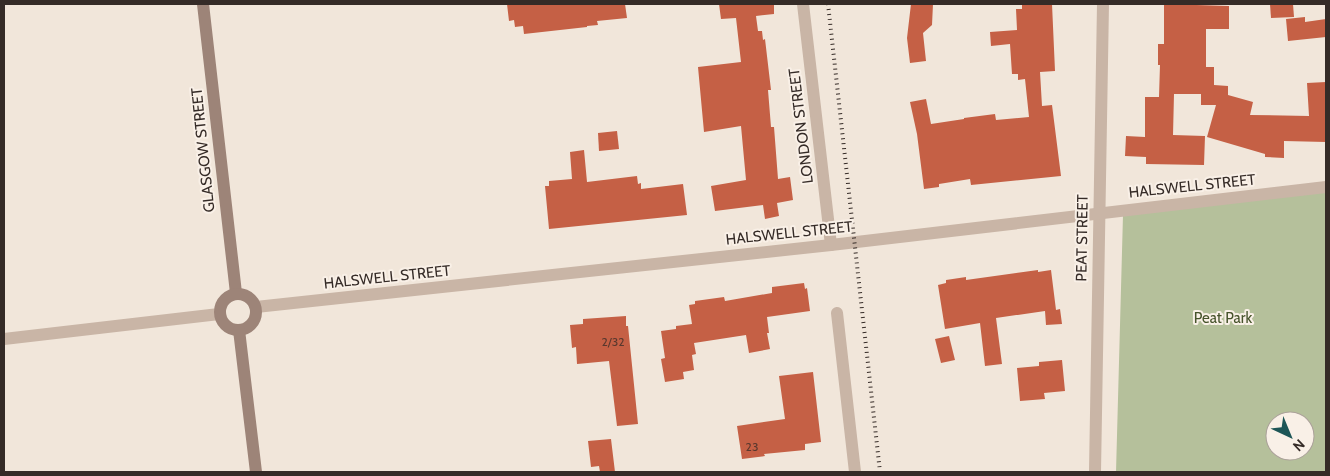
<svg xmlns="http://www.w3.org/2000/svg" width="1330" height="476" font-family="Cabin,sans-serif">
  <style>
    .green { fill: #b5c09b; fill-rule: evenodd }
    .building { fill: #c56045 }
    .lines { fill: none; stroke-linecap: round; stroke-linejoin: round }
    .minor { stroke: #c9b5a6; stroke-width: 12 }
    .tertiary { stroke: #c9b5a6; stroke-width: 12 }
    .secondary { stroke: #9d8478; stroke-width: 12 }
    .rail { stroke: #352b27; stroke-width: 4; stroke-dasharray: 1 4; stroke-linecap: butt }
    .labels { text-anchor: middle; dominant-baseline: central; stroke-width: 4; stroke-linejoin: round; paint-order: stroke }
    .number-label { font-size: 12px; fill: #59382e }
    .street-label { font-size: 15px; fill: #352b27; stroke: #f9f0e7 }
    .park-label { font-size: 15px; fill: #46532b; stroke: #f9f0e7 }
  </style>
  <rect width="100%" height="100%" fill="#f1e6da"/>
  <path class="green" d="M1326 192V472H1116L1123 215ZM1275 421H1305V451H1275Z"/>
  <g class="building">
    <polygon points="507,4 625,4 627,18 597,21 598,25 587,26 587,27 524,34 523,26 515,27 514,20 509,21"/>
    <polygon points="719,4 774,4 774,14 756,16 758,31 762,31 763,40 765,39 771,90 768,90 771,127 774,127 778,179 790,177 793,200 777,203 779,216 765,219 763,205 715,211 711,186 746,180 741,126 704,132 698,67 741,62 736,18 721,19"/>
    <polygon points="911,4 933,4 932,25 923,33 926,61 910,63 907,38"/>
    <polygon points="1022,4 1052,4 1055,71 1040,72 1042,106 1052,105 1061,176 971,185 970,179 939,184 939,187 924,189 917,134 910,102 926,99 931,124 964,119 964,118 995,114 996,120 1029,117 1025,79 1018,80 1018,74 1012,74 1010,44 991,46 990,32 1017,30 1016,9 1022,9"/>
    <polygon points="1164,4 1229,6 1229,29 1206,29 1206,67 1214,67 1214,85 1228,86 1228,95 1253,102 1250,115 1309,116 1307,83 1326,82 1326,142 1284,141 1284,158 1265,157 1265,154 1207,137 1216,105 1201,105 1201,94 1174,94 1173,135 1205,136 1204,165 1146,164 1146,157 1125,156 1126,136 1145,137 1145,97 1159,97 1160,65 1158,65 1158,44 1164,44"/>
    <polygon points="1270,4 1293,4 1294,17 1271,18"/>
    <polygon points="1305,17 1305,22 1326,19 1326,37 1288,41 1286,19"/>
    <polygon points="617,131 619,149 599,151 598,133"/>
    <polygon points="584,150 587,182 637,176 638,184 641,183 641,189 683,184 687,215 549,229 545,186 549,186 549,181 572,179 570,152"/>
    <polygon points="1038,270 1038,272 1051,270 1056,310 1060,309 1062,324 1046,325 1045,311 996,318 1002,364 985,366 980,323 945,329 938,285 946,283 946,280 966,277 966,280"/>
    <polygon points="804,283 805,289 807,288 810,311 767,317 769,333 767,333 770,349 749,353 746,335 694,343 696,354 692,355 694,370 683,372 684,379 665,382 661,359 665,358 661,331 676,329 676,326 692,324 689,305 695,304 695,301 724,297 725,301 772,293 772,287"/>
    <polygon points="626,316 626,326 628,326 638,424 617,426 609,361 577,364 576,347 572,348 570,325 583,324 583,319"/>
    <polygon points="949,336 955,360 941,363 935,339"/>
    <polygon points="1062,360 1065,391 1044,393 1045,399 1020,401 1017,368 1039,366 1039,362"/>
    <polygon points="813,372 821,442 805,444 805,450 764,454 765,456 742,459 737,426 785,419 779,376"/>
    <polygon points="611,439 615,472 600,472 599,466 591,467 588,441"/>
  </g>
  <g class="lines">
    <g class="minor">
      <polyline points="803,4 831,245"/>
      <polyline points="837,313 855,472"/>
      <polyline points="1095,472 1103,4"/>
    </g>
    <g class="tertiary">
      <polyline points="256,307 831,245 1326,187"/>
      <polyline points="4,339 219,314"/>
    </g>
    <g class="secondary">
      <polyline points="203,4 236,293"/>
      <circle cx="238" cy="312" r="18"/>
      <polyline points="239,330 256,472"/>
    </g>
    <polyline class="rail" points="828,4 880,472"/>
  </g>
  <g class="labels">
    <g class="number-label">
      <text x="613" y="341">2/32</text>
      <text x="752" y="446">23</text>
    </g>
    <g class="street-label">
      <text transform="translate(801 126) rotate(-97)">LONDON STREET</text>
      <text transform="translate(203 150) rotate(-96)">GLASGOW STREET</text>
      <text transform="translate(1192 186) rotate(-6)">HALSWELL STREET</text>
      <text transform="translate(789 233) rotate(-6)">HALSWELL STREET</text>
      <text transform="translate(1082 238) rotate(-89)">PEAT STREET</text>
      <text transform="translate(387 277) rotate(-6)">HALSWELL STREET</text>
    </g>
    <g class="park-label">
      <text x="1223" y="318">Peat Park</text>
    </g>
  </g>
  <rect width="1330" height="476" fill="none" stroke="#352b27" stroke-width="10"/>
  <g transform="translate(1290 436) rotate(136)"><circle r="24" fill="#f9f0e7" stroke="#aba19a"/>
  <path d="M0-4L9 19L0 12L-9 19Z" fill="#1d5556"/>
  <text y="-8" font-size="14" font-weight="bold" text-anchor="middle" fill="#352b27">N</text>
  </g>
</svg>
